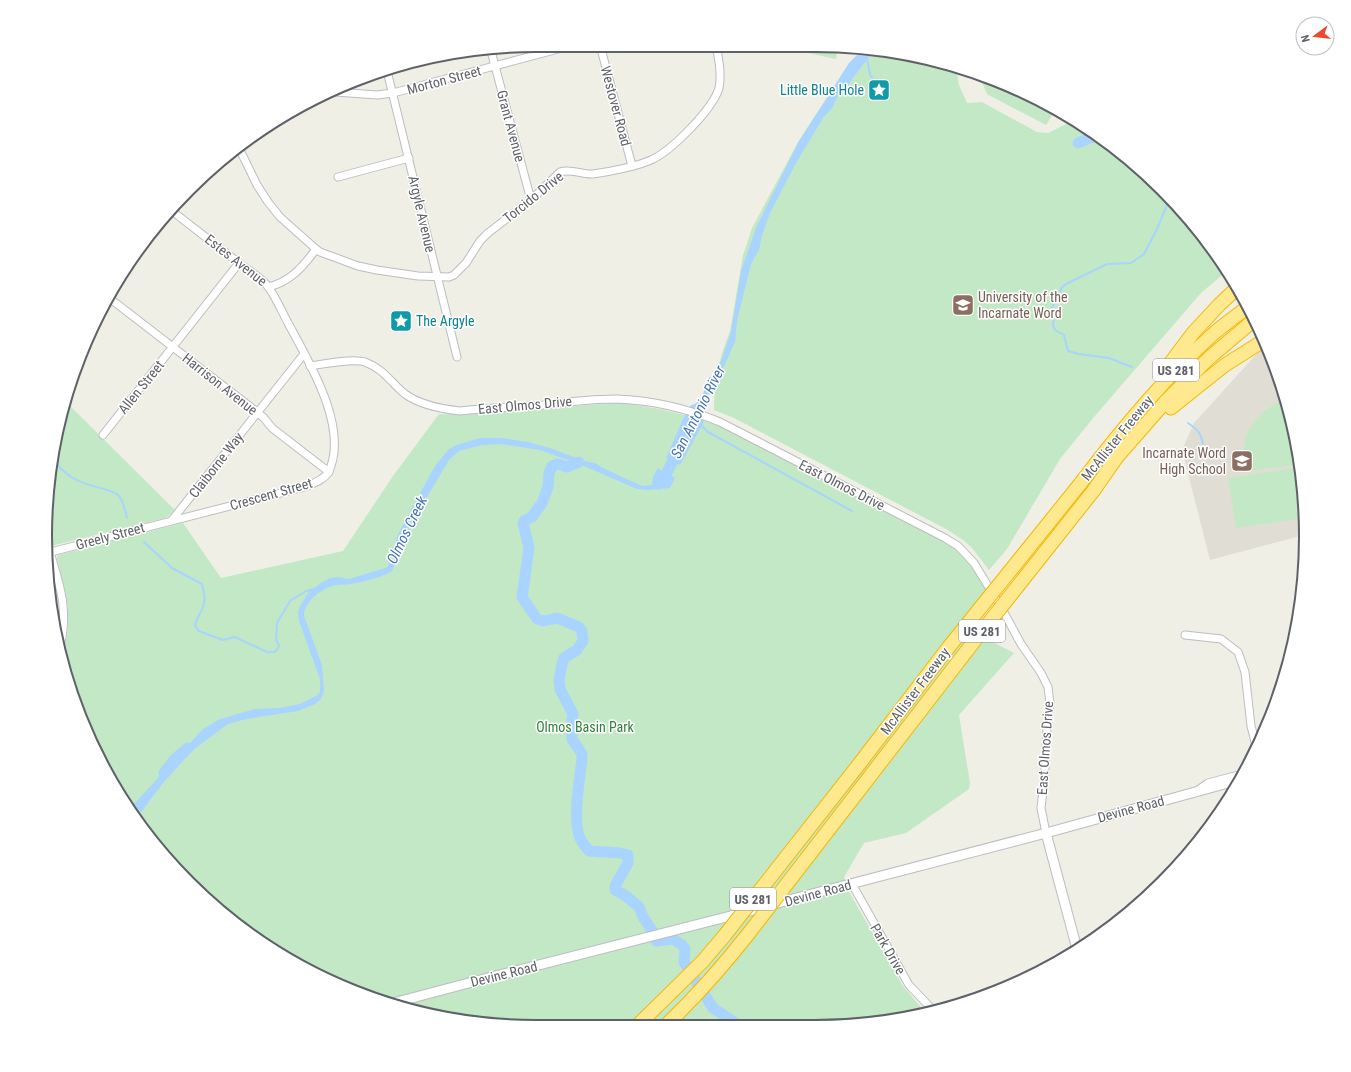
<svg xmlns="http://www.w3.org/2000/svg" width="1351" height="1072" font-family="'Roboto Condensed',sans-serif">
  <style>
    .education { fill: #e0ded4 }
    .green { fill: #c3e8c5 }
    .water { fill: #a8d4ff }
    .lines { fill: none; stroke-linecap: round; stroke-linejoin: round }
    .stream { stroke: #a8d4ff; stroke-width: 2 }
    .river { stroke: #a8d4ff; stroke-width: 11 }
    .minor-casing { stroke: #bbbdc2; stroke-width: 9 }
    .tertiary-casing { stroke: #bbbdc2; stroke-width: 11 }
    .motorway-casing { stroke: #f7b700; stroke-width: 15 }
    .minor { stroke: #fff; stroke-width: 7 }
    .tertiary { stroke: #fff; stroke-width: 9 }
    .motorway { stroke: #ffe98f; stroke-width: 13 }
    .motorway-bridge-casing { stroke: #f7b700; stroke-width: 15; stroke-linecap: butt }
    .motorway-bridge { stroke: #ffe98f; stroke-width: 13 }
    .labels { text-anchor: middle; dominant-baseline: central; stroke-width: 3; stroke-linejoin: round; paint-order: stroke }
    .shield { fill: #fff; stroke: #8e9095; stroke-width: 1 }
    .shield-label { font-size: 13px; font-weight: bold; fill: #5e6167 }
    .street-label { font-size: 14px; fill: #5e6167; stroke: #fff }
    .culture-label { font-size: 14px; fill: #0d838f; stroke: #fff; text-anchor: end }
    .education-label { font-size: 14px; fill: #785e54; stroke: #fff; text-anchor: start }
    .park-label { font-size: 14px; fill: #31823a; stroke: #fff }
    .water-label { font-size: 15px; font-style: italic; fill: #4073b5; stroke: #fff }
    .rim { fill: none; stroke: #5e6167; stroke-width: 2 }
  </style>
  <rect width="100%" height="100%" fill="#f0efe6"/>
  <polygon class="education" points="1266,347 1280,378 1302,472 1304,535 1210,560 1182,450 1194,423 1262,348"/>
  <g class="green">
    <polygon points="804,46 838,46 836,59 803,52"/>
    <polygon points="866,50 956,68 959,85 967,103 982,102 1037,132 1048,133 1074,120 1139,167 1204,237 1227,271 1201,293 1094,417 1060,459 1007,549 989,570 972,548 963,540 946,529 734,418 714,410 715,379 722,353 730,331 743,255 752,228 798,142 816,114"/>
    <polygon points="978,73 1056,109 1046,125 1000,101 987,94"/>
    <path d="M1285 399 1300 462 1288 466 1246 471C1238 435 1253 413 1285 399Z"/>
    <polygon points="65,401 176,511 165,518 51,546 45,535 62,409"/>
    <path d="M616 403C654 406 687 414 723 428L941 539C967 556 973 568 988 594L962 626 1014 653 959 715 970 783 969 789 906 833 864 843 844 877 848 890 903 986 924 1011 847 1026 536 1027 440 1018 348 990 263 944 167 860 111 781 62 663 68 630V608L66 595 57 558 58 555 183 523 221 578 343 551 393 476 439 414 461 415 532 409Z"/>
    <polygon points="1301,467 1302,472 1303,518 1236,528 1228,478"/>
  </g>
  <g class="water">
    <path d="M866 50 874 51 855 75 844 91 836 99 833 107 823 118 796 163 770 213 762 235 759 250 751 264 737 321 735 342 720 375 712 381 703 424 680 465 666 458 683 419 691 405C703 403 705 388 707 379L717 373 731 332 741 271 756 228 798 143 849 63 856 56Z"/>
    <path d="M480 438H501L528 442 550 448 584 461 595 463 603 468 642 486 652 485 653 477 658 468 675 478 670 488 648 490 637 489 584 466 540 450 501 444 482 445 459 451 449 460 411 524 392 571C383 577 363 582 351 584 345 585 338 584 332 586 320 590 304 602 304 616L322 665 324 691 321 699 315 704 298 711 246 719 228 724 193 750 163 783 142 811 136 816 131 809 135 803 203 729 220 719 255 709 280 708 300 704 316 696 320 692V679L299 621 298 612 300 606 309 592 321 583 330 578 338 577 349 579 385 568 388 566 398 534 435 466 449 449 457 445Z"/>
  </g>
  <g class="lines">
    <g class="stream">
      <polyline points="867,59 870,74 879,90"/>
      <polyline points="1132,367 1109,358 1079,354 1068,351 1064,335 1055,330 1053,326 1054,316 1052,308 1062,287 1066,284 1107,264 1131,263 1144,254 1157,229 1169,200"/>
      <path d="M1188 423C1197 429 1201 433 1203 444"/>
      <polyline points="701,425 708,432 852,511"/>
      <path d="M55 462C61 469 69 477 77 480 87 486 111 489 118 495 124 501 125 510 127 518"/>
      <path d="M144 542 172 568 202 584C204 591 206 600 203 607 200 615 196 618 195 626L199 631 223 640 235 637 267 652H275L279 646 276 639 277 623 290 601 306 591 314 589"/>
    </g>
    <g class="river">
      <polyline points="1078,143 1095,136"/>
      <path d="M579 462 567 467 558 464 552 466 549 473 548 487 542 503 532 517 525 520 523 523 529 548 522 597 537 619 544 621 557 618 579 627 582 631 583 641 577 650 564 658 562 664 559 680 560 689 573 714 571 730 572 739 582 754V758C580 779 572 819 580 838 582 843 586 847 589 851L620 853 628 855V863L615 886V890L626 896 639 907 643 917 653 932"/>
      <polyline points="659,484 662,482 679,449"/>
      <polyline points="164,773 175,759 188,748"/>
      <polyline points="656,941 673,939 682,945 685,949 684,962 713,1008 740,1026"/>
    </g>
    <g class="minor-casing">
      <g id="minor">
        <polyline points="600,45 632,166"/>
        <polyline points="491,51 531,200"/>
        <polyline points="387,71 457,357"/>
        <polyline points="336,92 377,95 393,93 573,45"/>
        <path d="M240 150 257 185 268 202 280 217 316 249 320 252 358 266 377 270 418 276 449 277 454 275 466 263 480 241 488 233 531 200 560 172C571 168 582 175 593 174 608 172 640 166 653 159 672 150 713 109 719 88 722 74 719 59 716 46"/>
        <polyline points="338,177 409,158"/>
        <path d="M268 287C290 282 303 267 316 249"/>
        <polyline points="108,297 257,412 264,418 272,428 329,472"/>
        <path d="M310 366C324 364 353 358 365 362 384 369 391 383 405 394 420 405 442 409 460 411 488 408 515 407 543 405 567 402 591 399 616 399 651 400 688 409 720 422L945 538 958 546 974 563 1001 607 1021 644 1041 673 1048 687 1050 703 1047 729 1044 786 1042 799 1041 808 1046 833"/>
        <polyline points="103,435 239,263"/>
        <polyline points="172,520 304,354"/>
        <path d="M50 552C60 586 69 610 60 647"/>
        <path d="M47 553 304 487C312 484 325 480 329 471 349 427 309 362 288 323 282 312 274 293 266 284 259 276 248 270 239 263 217 246 194 228 172 211"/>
        <polyline points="1185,635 1221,639 1238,652 1245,672 1251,726 1257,749"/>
        <polyline points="1198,790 1208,783 1242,774"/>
        <polyline points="852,884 909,985 932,1009"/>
      </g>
    </g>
    <g class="tertiary-casing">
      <g id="tertiary">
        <polyline points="1046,833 1077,949"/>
        <polyline points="393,1003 480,980 750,911 785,901 1046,833 1239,780"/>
      </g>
    </g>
    <g class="motorway-casing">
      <g id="motorway">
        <polyline points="1163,373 1193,333 1219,305 1238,287"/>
        <polyline points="1171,408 1225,365 1263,341"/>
        <path d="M1080 484C1120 431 1162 380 1212 335 1223 325 1236 316 1248 307"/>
        <polyline points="1094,490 1117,457 1166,401 1209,358 1254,320"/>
      </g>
    </g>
    <use href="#minor" class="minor"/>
    <use href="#tertiary" class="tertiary"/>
    <use href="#motorway" class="motorway"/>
    <g class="motorway-bridge-casing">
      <g id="motorway-bridge">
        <polyline points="636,1027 703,961 725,935 860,763 948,648 1080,484"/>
        <path d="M664 1027C695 998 723 966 749 933L979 635 1094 490"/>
      </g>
    </g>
    <use href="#motorway-bridge" class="motorway-bridge"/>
  </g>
  <defs>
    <g id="sight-square" transform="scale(1.15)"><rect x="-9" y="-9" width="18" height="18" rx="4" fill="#0f9aa8" stroke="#fff"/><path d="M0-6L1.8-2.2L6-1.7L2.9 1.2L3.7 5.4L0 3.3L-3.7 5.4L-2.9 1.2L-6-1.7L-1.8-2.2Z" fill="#fff"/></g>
    <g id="university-square" transform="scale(1.15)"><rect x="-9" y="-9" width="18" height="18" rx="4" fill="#8d6e63" stroke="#fff"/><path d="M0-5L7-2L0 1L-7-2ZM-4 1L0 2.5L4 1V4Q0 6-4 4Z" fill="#fff"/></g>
    <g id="school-square" transform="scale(1.15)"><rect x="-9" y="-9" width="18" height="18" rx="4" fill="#8d6e63" stroke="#fff"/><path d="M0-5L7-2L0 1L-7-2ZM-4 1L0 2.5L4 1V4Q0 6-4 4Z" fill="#fff"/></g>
  </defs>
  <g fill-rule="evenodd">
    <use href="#sight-square" x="879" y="90"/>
    <use href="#university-square" x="963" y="305"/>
    <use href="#sight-square" x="401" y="321"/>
    <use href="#school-square" x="1242" y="461"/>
  </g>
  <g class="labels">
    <g class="shield">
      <rect x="1153" y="359" width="46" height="22" rx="3"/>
      <rect x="959" y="620" width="46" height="22" rx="3"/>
      <rect x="730" y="888" width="46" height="22" rx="3"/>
    </g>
    <g class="shield-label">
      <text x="1176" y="370">US 281</text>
      <text x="982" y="631">US 281</text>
      <text x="753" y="899">US 281</text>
    </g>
    <g class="street-label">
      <text transform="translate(444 80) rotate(-15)">Morton Street</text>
      <text transform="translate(616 106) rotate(75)">Westover Road</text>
      <text transform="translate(511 126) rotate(75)">Grant Avenue</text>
      <text transform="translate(533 197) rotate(-39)">Torcido Drive</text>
      <text transform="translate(422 214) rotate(77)">Argyle Avenue</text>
      <text transform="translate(236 260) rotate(38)">Estes Avenue</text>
      <text transform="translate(220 384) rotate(38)">Harrison Avenue</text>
      <text transform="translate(141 387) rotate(-51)">Allen Street</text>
      <text transform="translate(525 405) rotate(-5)">East Olmos Drive</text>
      <text transform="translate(1117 438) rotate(-51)">McAllister Freeway</text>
      <text transform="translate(216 465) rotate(-52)">Claiborne Way</text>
      <text transform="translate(842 485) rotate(27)">East Olmos Drive</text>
      <text transform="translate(271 494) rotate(-16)">Crescent Street</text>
      <text transform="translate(110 536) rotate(-15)">Greely Street</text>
      <text transform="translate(915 691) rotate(-53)">McAllister Freeway</text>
      <text transform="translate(1045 748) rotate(-86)">East Olmos Drive</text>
      <text transform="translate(1131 809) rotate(-15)">Devine Road</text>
      <text transform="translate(818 893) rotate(-15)">Devine Road</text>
      <text transform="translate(888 949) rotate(60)">Park Drive</text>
      <text transform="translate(504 974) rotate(-14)">Devine Road</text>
    </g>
    <g class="culture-label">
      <text x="864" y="90">Little Blue Hole</text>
      <text x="416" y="321" text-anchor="start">The Argyle</text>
    </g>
    <g class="education-label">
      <text x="978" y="297">University of the<tspan x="978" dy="16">Incarnate Word</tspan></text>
      <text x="1226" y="453" text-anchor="end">Incarnate Word<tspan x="1226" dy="16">High School</tspan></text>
    </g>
    <g class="park-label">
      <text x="585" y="727">Olmos Basin Park</text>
    </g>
    <g class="water-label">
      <text transform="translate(698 412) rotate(-63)">San Antonio River</text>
      <text transform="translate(407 530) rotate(-64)">Olmos Creek</text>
    </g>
  </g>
  <path d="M0 0H1351V1072H0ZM536 52H815A484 484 0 0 1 1299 536V536A484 484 0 0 1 815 1020H536A484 484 0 0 1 52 536V536A484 484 0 0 1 536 52Z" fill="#fff" fill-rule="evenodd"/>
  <path class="rim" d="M536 52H815A484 484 0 0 1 1299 536V536A484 484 0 0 1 815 1020H536A484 484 0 0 1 52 536V536A484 484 0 0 1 536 52Z"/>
  <g transform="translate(1315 36) rotate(255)"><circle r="19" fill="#ffffff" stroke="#bfc0c2"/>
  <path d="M0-3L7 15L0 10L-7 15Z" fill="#ee482f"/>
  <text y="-6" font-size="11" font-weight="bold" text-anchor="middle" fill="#5e6167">N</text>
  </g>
</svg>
